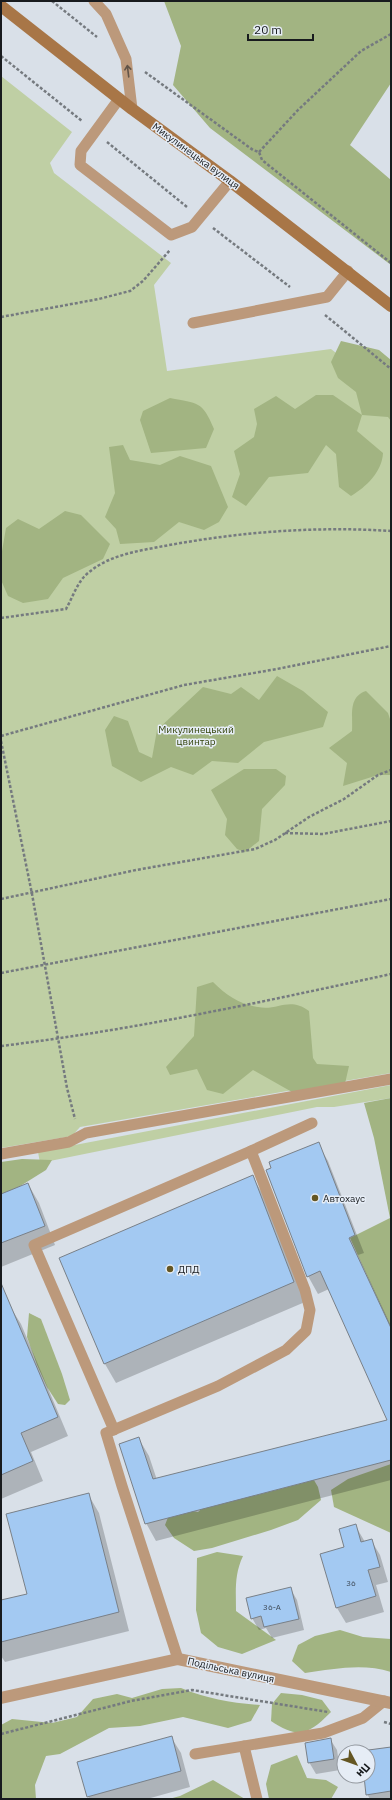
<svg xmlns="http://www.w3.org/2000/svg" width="392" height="1800" font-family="'IBM Plex Sans',sans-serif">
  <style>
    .green { fill: #bfcfa4 }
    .forest { fill: #a2b482 }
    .shadow { fill: #0003 }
    .building { fill: #a3c9f2; stroke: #798088 }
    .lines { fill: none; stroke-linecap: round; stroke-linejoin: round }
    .path { stroke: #757a7f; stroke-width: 2.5; stroke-dasharray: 3 2; stroke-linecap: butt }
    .lane { stroke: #bc997b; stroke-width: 11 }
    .street { stroke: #bc997b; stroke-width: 12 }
    .secondary { stroke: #a87647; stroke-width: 12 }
    .oneway { stroke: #625448 }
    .poi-dot { fill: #645623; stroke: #e6edf6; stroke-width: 1.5 }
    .labels { text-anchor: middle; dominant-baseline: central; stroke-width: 3; stroke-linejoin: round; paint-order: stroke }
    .number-label { font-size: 8px; fill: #3b4653 }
    .street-label { font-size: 10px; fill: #181b1e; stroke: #e6edf6 }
    .park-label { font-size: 10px; fill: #33430a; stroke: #e6edf6 }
    .poi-label { font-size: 10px; fill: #181b1e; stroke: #e6edf6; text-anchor: start }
  </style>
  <rect width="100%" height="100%" fill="#d9e0e8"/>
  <g class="green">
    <polygon points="1,76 72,132 50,163 54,173 171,263 154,285 167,371 331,349 391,396 391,1073 80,1127 72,1136 1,1148"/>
    <polygon points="391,1085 391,1098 334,1107 317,1107 40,1163 38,1152"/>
  </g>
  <g class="forest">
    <polygon points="164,1 391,1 391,83 350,145 391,180 391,265 210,128 173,85 181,46"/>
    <path d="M341 341 379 350 391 360V421L388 417 362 415 357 431 383 453C382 472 366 487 351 496L339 487 336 454 326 445 308 473 269 477 246 506 232 497 240 474 234 451 254 437 257 424 254 409 276 396 295 409 316 395H333L362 415 356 392 338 378 331 362Z"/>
    <path d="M170 398C198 404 202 400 214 429L206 448 151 453 140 420 143 411Z"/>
    <polygon points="123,445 130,460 160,465 180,456 211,466 228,507 219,522 204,530 179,522 154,542 120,544 116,529 105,517 115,493 109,447"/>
    <polygon points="65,511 81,515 110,544 103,559 63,578 48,599 23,603 8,596 1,580 1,557 6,528 18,519 39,529"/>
    <polygon points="277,676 303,691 328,712 323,727 264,742 238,763 212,761 193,775 171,767 141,782 112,766 105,730 114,716 128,721 139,752 152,758 157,730 203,687 231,694 241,687 259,700"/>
    <path d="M366 691 388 713 391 722V775H378L343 786 347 763 329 748 352 731C353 715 348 697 366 691Z"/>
    <polygon points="244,769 276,769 286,776 285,785 262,809 259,841 245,852 237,849 225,835 227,819 211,790"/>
    <path d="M213 982C226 995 239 1004 258 1007 278 1011 289 996 309 1011L313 1058 317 1064 349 1066 344 1088 292 1092 253 1070 223 1094 207 1090 197 1069 170 1075 166 1067 194 1036 197 987Z"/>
    <polygon points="391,1098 391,1328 350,1238 390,1218 374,1138 364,1103"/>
    <polygon points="22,1159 52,1160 46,1170 1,1198 1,1162"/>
    <polygon points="29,1313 41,1319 62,1374 70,1400 65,1405 58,1404 47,1387 37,1365 27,1337"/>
    <polygon points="391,1464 391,1533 334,1507 331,1490 348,1479"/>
    <polygon points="308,1470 318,1487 321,1500 298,1520 271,1530 212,1548 194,1551 174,1538 165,1525 172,1507 198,1512 215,1497"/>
    <path d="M217 1552 243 1556C234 1575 236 1591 236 1611L276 1640 242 1654 218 1647 201 1633 196 1610 197 1558Z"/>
    <path d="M340 1630 363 1637 391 1639V1672C363 1663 334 1669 305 1673L292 1661 298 1645 315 1636Z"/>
    <path d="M181 1688C208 1699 232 1703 260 1705L251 1721 228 1728 183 1717 140 1726 109 1728 60 1754 46 1756 35 1785 36 1799H1V1725L12 1719 52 1723 77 1717 93 1699 117 1694 132 1698 162 1689Z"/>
    <path d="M281 1693 302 1695 322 1700 331 1712C309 1734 299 1740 271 1721L272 1704Z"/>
    <polygon points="297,1755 307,1778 326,1780 338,1787 331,1799 269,1799 266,1784 271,1765"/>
    <polygon points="213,1780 245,1799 169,1799 180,1796"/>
  </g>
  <g class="shadow">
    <polygon points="318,1144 328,1161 364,1253 358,1255 391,1326 391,1480 156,1541 146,1523 139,1439 149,1456 157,1480 389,1421 329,1289 318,1294 308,1276"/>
    <polygon points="252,1176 264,1196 305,1302 116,1383 105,1364 60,1259"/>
    <polygon points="28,1184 39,1203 55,1245 1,1267 1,1195"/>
    <polygon points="9,1305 21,1324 68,1436 31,1452 43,1481 1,1499 1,1308"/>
    <polygon points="88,1494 99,1513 129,1631 5,1662 1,1656 1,1601 28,1595"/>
    <polygon points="355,1525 365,1542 371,1540 380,1555 388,1582 376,1585 384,1612 346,1623 337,1608 321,1555 345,1548"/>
    <polygon points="290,1588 297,1600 304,1630 272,1638 266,1628 259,1630 252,1618"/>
    <polygon points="171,1737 181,1753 190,1787 147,1799 89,1799 78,1763"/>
    <polygon points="330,1739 337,1750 340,1770 316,1774 309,1762"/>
    <polygon points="391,1748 391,1799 370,1799 367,1794 365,1776 368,1776 368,1752 362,1752"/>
  </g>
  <g class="building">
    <polygon points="319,1142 355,1235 349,1238 391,1328 391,1460 145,1524 119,1444 139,1437 153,1479 387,1420 320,1271 307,1277 266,1170 271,1168 269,1162"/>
    <polygon points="253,1175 294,1282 104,1364 59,1258"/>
    <polygon points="28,1183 45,1226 1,1243 1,1194"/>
    <polygon points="1,1283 58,1417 21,1433 33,1461 1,1475"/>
    <polygon points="89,1493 119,1612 1,1642 1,1600 27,1594 6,1514"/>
    <polygon points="356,1524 361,1542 372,1539 380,1567 368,1570 376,1596 336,1608 320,1554 344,1547 339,1529"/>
    <polygon points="291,1587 299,1619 264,1627 261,1616 251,1619 246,1598"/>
    <polygon points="172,1736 181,1771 87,1797 77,1762"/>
    <polygon points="331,1738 334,1759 308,1763 305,1743"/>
    <polygon points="391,1747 391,1791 366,1795 364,1776 368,1776 368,1752 361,1751"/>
  </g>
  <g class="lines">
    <g class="path">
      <polyline points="52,1 97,37"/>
      <polyline points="1,56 82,121"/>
      <polyline points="145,72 253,150 259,152 262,160 391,263"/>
      <polyline points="107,142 187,207"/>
      <polyline points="259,152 298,110 361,51 391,34"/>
      <polyline points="213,228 290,287"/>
      <polyline points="325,315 391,369"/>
      <polyline points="1,317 99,299 130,291 143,281 170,250"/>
      <path d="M1 618 66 609C73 597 77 582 88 573 109 555 138 551 164 546 239 532 315 526 391 531"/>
      <polyline points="1,736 184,685 277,669 391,646"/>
      <polyline points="1,741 32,894 67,1088 75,1119"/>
      <polyline points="285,833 323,834 391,821"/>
      <polyline points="1,899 136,870 255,849 275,840 309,817 344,799 378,775 391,770"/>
      <polyline points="1,973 391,899"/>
      <path d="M1 1046C133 1030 262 1002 391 974"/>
      <polyline points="384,1722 391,1724"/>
      <polyline points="1,1734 131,1701 192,1690 328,1712"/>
    </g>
    <g class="lane">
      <polyline points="94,1 106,14 126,59 132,109"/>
      <polyline points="119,99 81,151 80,165 171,235 192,227 230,181"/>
      <polyline points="193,323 327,297 348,271"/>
      <polyline points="1,1154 69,1142 86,1133 391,1079"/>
      <polyline points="114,1430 34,1245 251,1151"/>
      <polyline points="178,1659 122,1486 106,1433 218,1386 286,1350 306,1331 310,1310 305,1290 251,1151 312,1123"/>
      <polyline points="244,1746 257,1799"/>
      <polyline points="195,1754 323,1733 363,1718 384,1701"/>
    </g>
    <polyline class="street" points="1,1698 178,1659 391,1703"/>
    <polyline class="secondary" points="1,6 132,109 230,181 391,306"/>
  </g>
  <defs><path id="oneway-shaft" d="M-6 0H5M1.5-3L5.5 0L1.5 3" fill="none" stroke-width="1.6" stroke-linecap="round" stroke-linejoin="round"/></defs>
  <use class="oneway" href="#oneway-shaft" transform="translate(128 71) rotate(-97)"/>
  <g class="poi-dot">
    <circle cx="315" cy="1198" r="4"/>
    <circle cx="170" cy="1269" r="4"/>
  </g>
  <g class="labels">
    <g class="number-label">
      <text x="351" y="1583">36</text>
      <text x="272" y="1607">36-А</text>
    </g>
    <g class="street-label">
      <text transform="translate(196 156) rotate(36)">Микулинецька вулиця</text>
      <text transform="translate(231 1670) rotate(12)">Подільська вулиця</text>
    </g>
    <g class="park-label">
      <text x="196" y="729">Микулинецький<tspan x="196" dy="12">цвинтар</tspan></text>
    </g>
    <g class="poi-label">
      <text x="323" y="1198">Автохаус</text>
      <text x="178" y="1269">ДПД</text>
    </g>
  </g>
  <rect width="392" height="1800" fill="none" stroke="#181b1e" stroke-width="4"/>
  <g transform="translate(356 1764) rotate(131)"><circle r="19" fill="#e6edf6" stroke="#9499a0"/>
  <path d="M0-3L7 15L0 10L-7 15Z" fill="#645623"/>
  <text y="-6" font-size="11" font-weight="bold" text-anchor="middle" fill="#181b1e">Пн</text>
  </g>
  <path d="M248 34v6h65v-6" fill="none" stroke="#181b1e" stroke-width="2"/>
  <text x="254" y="34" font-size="12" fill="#181b1e" stroke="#e6edf6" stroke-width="3" paint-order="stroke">20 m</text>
</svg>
